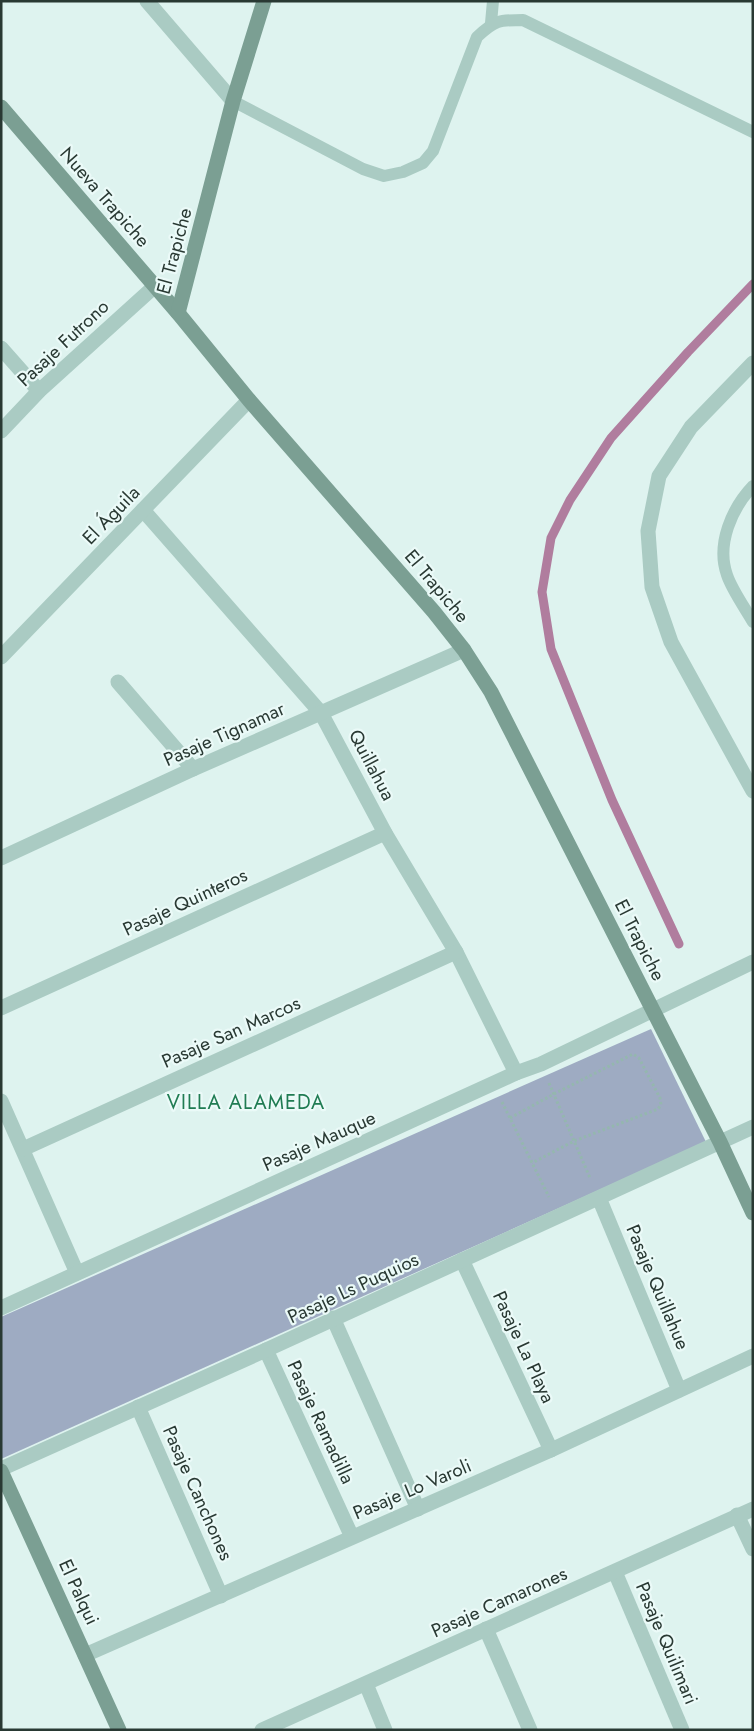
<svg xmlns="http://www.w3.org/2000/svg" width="754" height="1731" font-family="Jost,sans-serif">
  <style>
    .green { fill: #9eabc2 }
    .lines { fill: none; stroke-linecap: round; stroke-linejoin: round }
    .stream { stroke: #b07d9e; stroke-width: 9 }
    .path { stroke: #94b7ae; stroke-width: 3; stroke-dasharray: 2.5 2.5; stroke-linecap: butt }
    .lane { stroke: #aacbc3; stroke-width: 12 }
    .street { stroke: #aacbc3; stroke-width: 15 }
    .secondary { stroke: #7b9f93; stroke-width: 15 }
    .labels { text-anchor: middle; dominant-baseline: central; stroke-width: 4.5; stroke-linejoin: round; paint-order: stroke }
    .street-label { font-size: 19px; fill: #293933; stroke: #ebfaf8 }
    .neighbourhood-label { font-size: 20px; letter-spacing: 1px; fill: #207c53; stroke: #ebfaf8 }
  </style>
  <rect width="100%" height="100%" fill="#def3ef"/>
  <polygon class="green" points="651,1029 706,1142 1,1459 1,1317"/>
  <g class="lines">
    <polyline class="stream" points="679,944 612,800 551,649 542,592 551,538 570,500 611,438 688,352 753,284"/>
    <g class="path">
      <polyline points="549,1083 590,1178"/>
      <polyline points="502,1102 549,1197"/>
      <polyline points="510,1118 554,1094 633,1054 639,1058 660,1098 661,1105 658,1109 574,1141 532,1163"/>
    </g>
    <g class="lane">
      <polyline points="491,23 493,1"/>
      <path d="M233 101 363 169 384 176 403 172 423 163 433 151 477 37C495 20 499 20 523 20L753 132"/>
      <path d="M753 486C732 508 716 544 727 575 732 590 745 608 753 622"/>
    </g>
    <g class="street">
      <polyline points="147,1 233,101"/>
      <polyline points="1,348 39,391"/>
      <polyline points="753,363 691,427 659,476 648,531 652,587 671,642 753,791"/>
      <polyline points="1,431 39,391 155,286"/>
      <polyline points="143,510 321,713 385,833 456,952 516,1073"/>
      <polyline points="1,657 249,400"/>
      <polyline points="118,682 193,769"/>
      <polyline points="1,858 193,769 464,650"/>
      <polyline points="1,1008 385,833"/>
      <polyline points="1,1101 77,1273"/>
      <polyline points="23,1149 456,952"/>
      <polyline points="599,1198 679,1390"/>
      <polyline points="462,1260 551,1450"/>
      <polyline points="1,1308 516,1073 541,1064 753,962"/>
      <polyline points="333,1318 418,1509"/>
      <polyline points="266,1350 352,1537"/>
      <polyline points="138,1407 221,1596"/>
      <polyline points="1,1469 266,1350 753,1127"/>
      <polyline points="737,1515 753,1549"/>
      <polyline points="615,1572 682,1730"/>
      <polyline points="486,1629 530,1730"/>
      <polyline points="85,1655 551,1450 753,1356"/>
      <polyline points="366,1684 385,1730"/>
      <polyline points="262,1730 753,1509"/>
    </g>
    <g class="secondary">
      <polyline points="1,107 178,313 249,400 434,612 464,650 491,692 720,1142 753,1213"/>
      <polyline points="178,313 233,101 264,1"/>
      <polyline points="1,1471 119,1730"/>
    </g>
  </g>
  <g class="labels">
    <g class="street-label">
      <text transform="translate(105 197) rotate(49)">Nueva Trapiche</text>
      <text transform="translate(174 251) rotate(-75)">El Trapiche</text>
      <text transform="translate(63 343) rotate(-43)">Pasaje Futrono</text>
      <text transform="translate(111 515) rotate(-46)">El Águila</text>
      <text transform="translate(437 586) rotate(50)">El Trapiche</text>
      <text transform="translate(224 734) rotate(-24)">Pasaje Tignamar</text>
      <text transform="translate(372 765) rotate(62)">Quillahua</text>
      <text transform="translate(185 902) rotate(-25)">Pasaje Quinteros</text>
      <text transform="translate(640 940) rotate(63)">El Trapiche</text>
      <text transform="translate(231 1032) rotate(-24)">Pasaje San Marcos</text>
      <text transform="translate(319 1141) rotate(-24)">Pasaje Mauque</text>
      <text transform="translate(658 1287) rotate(67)">Pasaje Quillahue</text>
      <text transform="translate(353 1288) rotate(-25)">Pasaje Ls Puquios</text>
      <text transform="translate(524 1347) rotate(65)">Pasaje La Playa</text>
      <text transform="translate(321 1422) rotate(65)">Pasaje Ramadilla</text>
      <text transform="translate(412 1489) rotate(-23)">Pasaje Lo Varoli</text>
      <text transform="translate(198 1493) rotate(66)">Pasaje Canchones</text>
      <text transform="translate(79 1592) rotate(65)">El Palqui</text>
      <text transform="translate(499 1602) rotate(-24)">Pasaje Camarones</text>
      <text transform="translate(667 1643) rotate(67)">Pasaje Quilimari</text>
    </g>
    <g class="neighbourhood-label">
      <text x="246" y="1102">VILLA ALAMEDA</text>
    </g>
  </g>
  <rect width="754" height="1731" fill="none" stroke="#293933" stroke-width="5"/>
</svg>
